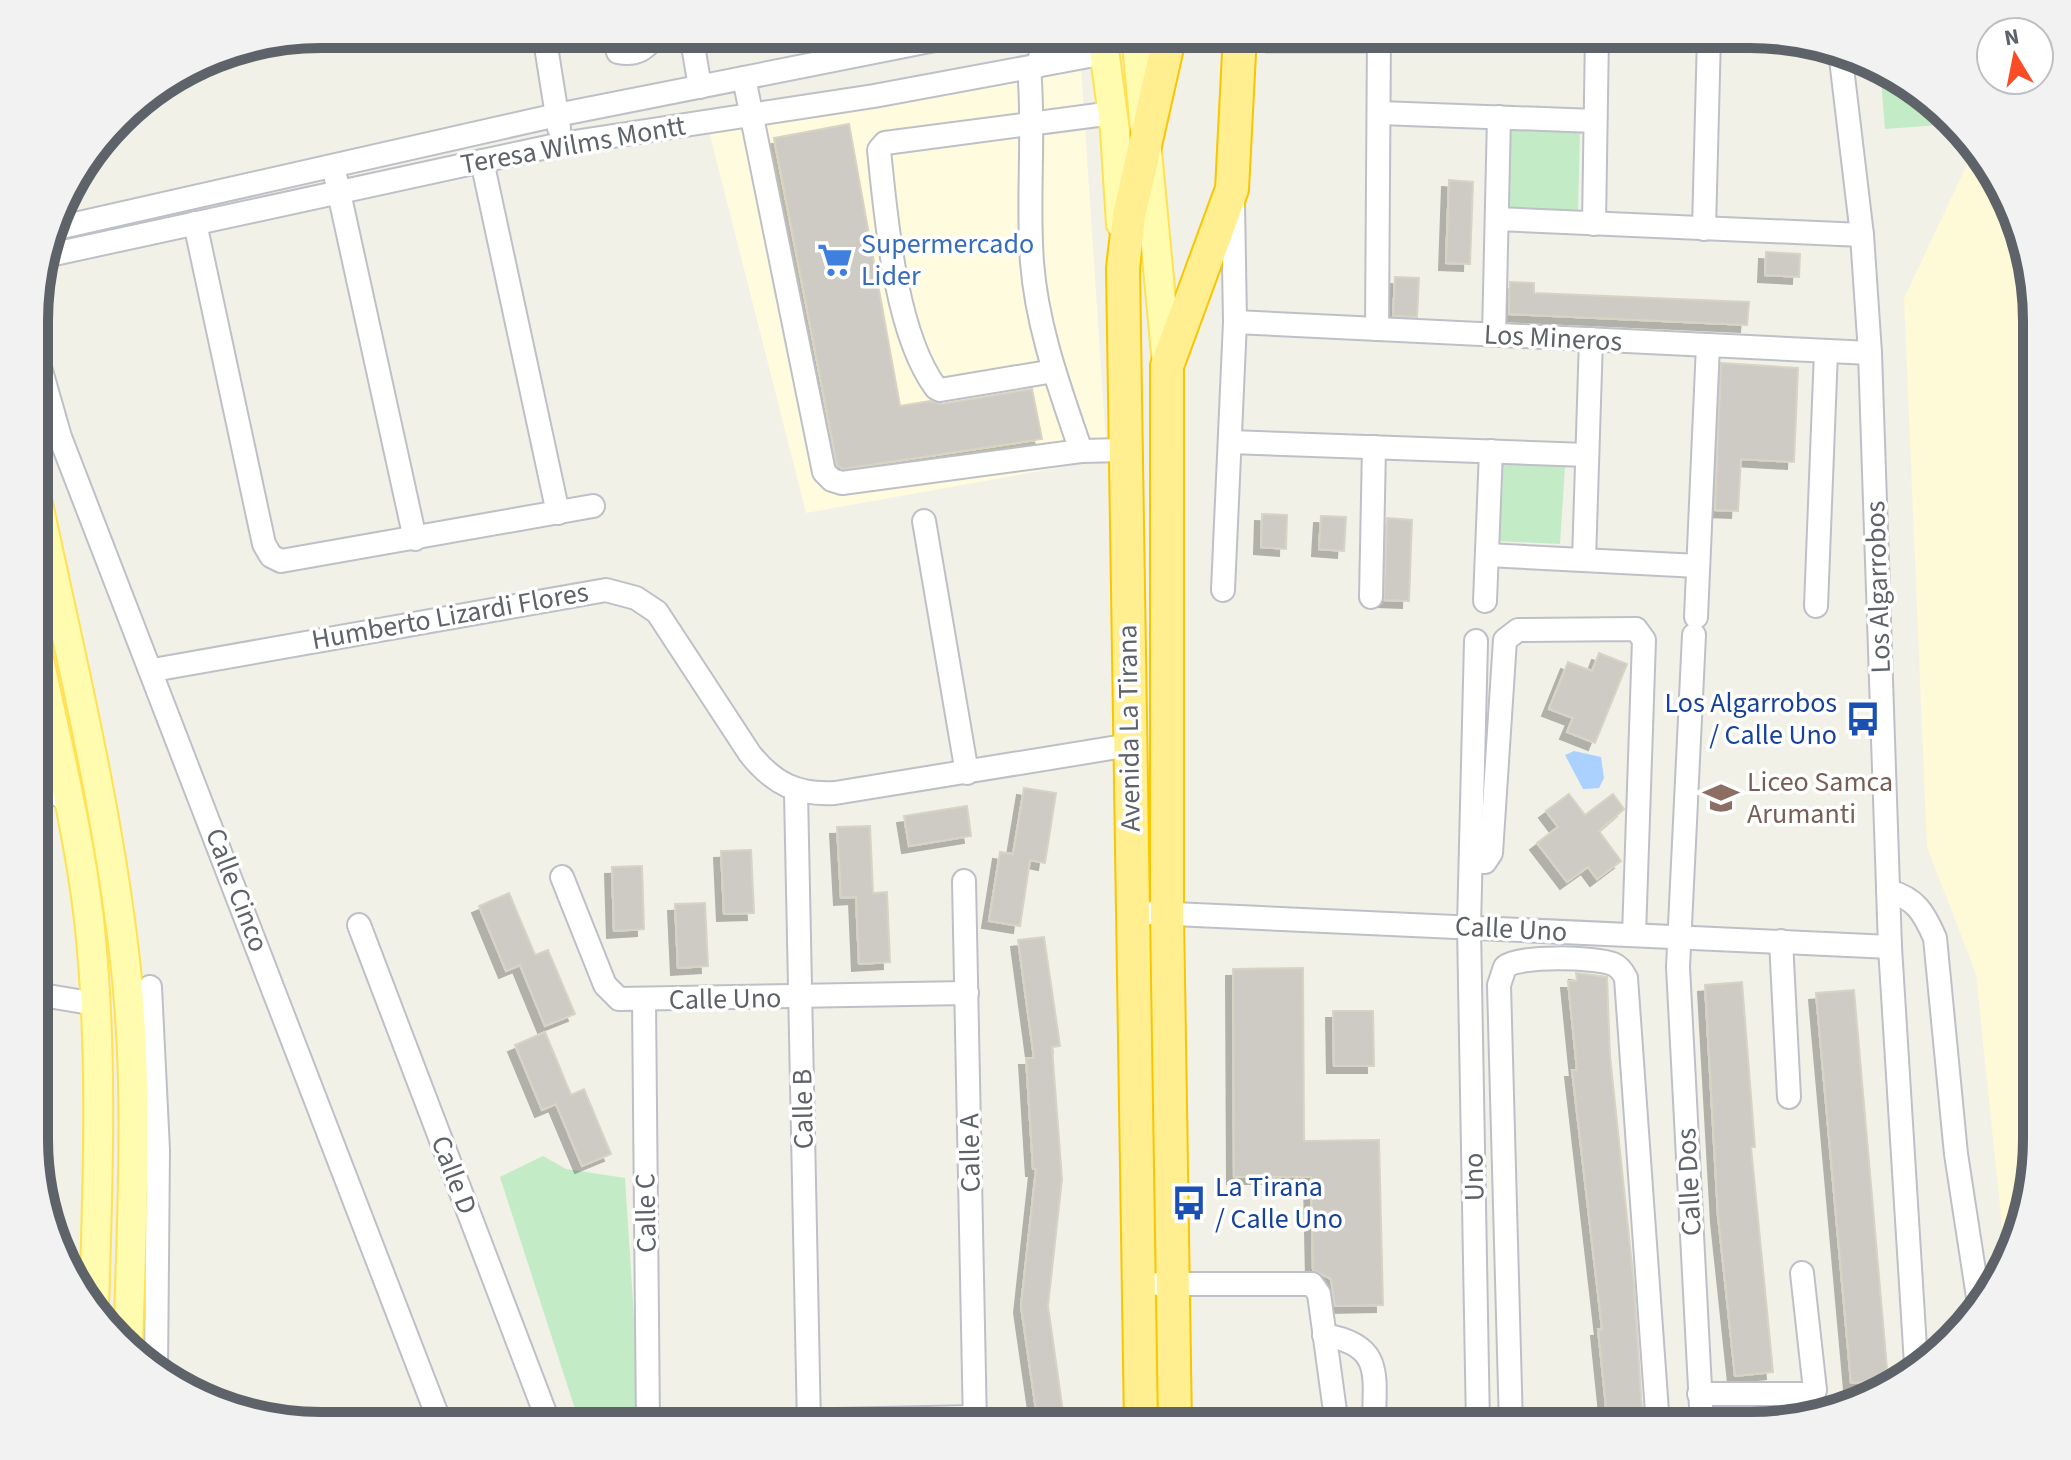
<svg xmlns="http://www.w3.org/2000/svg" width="2071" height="1460" font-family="'Source Sans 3',sans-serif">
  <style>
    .commercial { fill: #fffbdf }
    .education { fill: #e2e0d6 }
    .green { fill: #c2ebc6 }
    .sand { fill: #fef9d6 }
    .water { fill: #aad1ff }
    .building { fill: #cdcbc4; stroke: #d7d4c5; stroke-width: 2; filter: url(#shadow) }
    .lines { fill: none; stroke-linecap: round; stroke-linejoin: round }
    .minor-casing { stroke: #bec0c7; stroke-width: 26 }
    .major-casing { stroke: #ffe153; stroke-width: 32 }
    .highway-casing { stroke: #f9c600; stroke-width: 36 }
    .minor { stroke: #fff; stroke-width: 22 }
    .major { stroke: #fffbaf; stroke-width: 28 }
    .highway { stroke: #ffef91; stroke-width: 32 }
    .labels { text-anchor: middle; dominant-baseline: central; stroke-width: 7; stroke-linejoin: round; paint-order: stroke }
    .street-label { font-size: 28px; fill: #5e6269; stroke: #fff }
    .shop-label { font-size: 28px; fill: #366cbe; stroke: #fff; text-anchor: start }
    .transit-label { font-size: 28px; fill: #164399; stroke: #fff; text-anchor: end }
    .education-label { font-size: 28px; fill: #785e54; stroke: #fff; text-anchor: start }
    .rim { fill: none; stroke: #5e6269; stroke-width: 10 }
  </style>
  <defs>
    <filter id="shadow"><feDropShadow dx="-7" dy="7" stdDeviation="0" flood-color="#0004"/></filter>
  </defs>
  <rect width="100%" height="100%" fill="#f2f1e7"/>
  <polygon class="commercial" points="1081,68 1107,459 806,513 709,131"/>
  <polygon class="education" points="36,888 50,942 52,1223 36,1176"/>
  <g class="green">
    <polygon points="1272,34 1337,34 1338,41 1368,41 1368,54 1265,54"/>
    <path d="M1880 67C1905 82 1936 92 1939 125L1885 129Z"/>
    <polygon points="1509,128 1580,129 1578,210 1507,209"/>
    <polygon points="1500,462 1565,466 1560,544 1496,541"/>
    <polygon points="543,1156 566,1169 625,1178 640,1411 576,1412 500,1177"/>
  </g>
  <polygon class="sand" points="1973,152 2007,194 2036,303 2036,1157 2015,1249 2006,1265 1976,974 1927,847 1904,298"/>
  <polygon class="water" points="1574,751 1601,757 1604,778 1599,788 1583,789 1565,755"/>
  <g class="building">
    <polygon points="849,124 900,406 930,401 942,404 1032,389 1042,439 843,469 837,465 774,138"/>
    <polygon points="1449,180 1473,182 1470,264 1446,263"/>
    <polygon points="1766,252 1800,254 1799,277 1765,275"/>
    <polygon points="1395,277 1419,278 1417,317 1393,316"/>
    <polygon points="1510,282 1534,283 1534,293 1749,302 1747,325 1509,314"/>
    <polygon points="1721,363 1798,368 1794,462 1741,459 1738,511 1715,510"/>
    <polygon points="1262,514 1287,515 1286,549 1261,547"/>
    <polygon points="1321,516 1346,517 1344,551 1319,549"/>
    <polygon points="1387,518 1412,520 1409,601 1384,600"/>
    <polygon points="1599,653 1627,664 1595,743 1567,732 1573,718 1549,709 1568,662 1592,671"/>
    <polygon points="1024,788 1056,793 1045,863 1030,860 1020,926 989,921 1000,852 1013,854"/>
    <polygon points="1569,794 1585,815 1613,794 1624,809 1599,831 1621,861 1597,879 1588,867 1567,882 1537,843 1558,827 1546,811"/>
    <polygon points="967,806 971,836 909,846 904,816"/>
    <polygon points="870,826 873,893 887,892 890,962 859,964 856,897 841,898 837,827"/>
    <polygon points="751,850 754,913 724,914 721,851"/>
    <polygon points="642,866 644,929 614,931 612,867"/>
    <polygon points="509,893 535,955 548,950 575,1014 545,1026 520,965 506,971 479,906"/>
    <polygon points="705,903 708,966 678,968 675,904"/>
    <polygon points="1044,937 1060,1046 1052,1047 1062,1179 1048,1306 1065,1426 1044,1426 1045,1408 1036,1410 1021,1306 1036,1169 1033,1169 1026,1058 1034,1058 1018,940"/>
    <polygon points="1303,968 1304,1141 1379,1140 1383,1305 1335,1306 1331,1279 1313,1270 1311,1177 1234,1177 1233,969"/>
    <polygon points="1576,973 1607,977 1610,1056 1634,1284 1643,1426 1608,1426 1598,1329 1602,1329 1572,1070 1577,1070 1568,981 1577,981"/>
    <polygon points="1742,982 1755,1147 1751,1147 1773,1372 1735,1376 1718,1216 1705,985"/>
    <polygon points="1854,990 1888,1380 1851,1383 1816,993"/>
    <polygon points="1333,1011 1373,1011 1374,1066 1334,1066"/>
    <polygon points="545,1032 571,1095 584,1089 611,1154 582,1166 556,1104 542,1110 515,1045"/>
  </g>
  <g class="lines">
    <g class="minor-casing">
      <g id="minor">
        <polyline points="544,34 559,128"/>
        <path d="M612 34 618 52C638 56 645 48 659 34"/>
        <polyline points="691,34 700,87"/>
        <polyline points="1840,51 1862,235 1870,353 1890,947 1916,1364"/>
        <polyline points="1038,66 1042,49 1039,34"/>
        <path d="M1029 68C1035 133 1027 197 1032 262 1037 328 1060 389 1081 451"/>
        <polyline points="744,78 824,472 832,480 842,483 1081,451 1125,450"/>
        <polyline points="1380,113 1595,121"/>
        <polyline points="482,161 558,513"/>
        <polyline points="336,179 415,539"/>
        <polyline points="1497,219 1862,235"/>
        <polyline points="195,223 264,544 271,556 281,561 593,506"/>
        <polyline points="1594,224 1597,35"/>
        <polyline points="53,229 557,115 965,34"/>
        <polyline points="1704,229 1709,35"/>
        <polyline points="45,256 561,144 874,96 1105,53"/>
        <polyline points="1235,322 1870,353"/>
        <polyline points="1377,329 1379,34"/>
        <polyline points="1494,335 1499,117"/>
        <polyline points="36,353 60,437 441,1425"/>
        <path d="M1054 371 940 390 936 388C895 333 886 217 879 150L885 143 1113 113"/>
        <polyline points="1230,442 1587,455"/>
        <polyline points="924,521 967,773"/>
        <polyline points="1487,555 1698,566"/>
        <polyline points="1584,560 1591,339"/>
        <polyline points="1223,590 1235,322 1233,203"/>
        <polyline points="1371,597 1374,447"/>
        <polyline points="1485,601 1491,451"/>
        <polyline points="1816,606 1826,351"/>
        <polyline points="1696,617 1708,345"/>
        <polyline points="1694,635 1678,967 1702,1426"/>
        <polyline points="1476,641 1469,927 1478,1426"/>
        <path d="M153 670 606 590 636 598 657 612 750 754C774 784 797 795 835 793L1130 745"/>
        <polyline points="36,779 70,803"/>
        <polyline points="796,792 809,1426"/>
        <polyline points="1471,862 1485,862 1491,853 1505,640 1518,630 1636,629 1644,640 1634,935"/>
        <polyline points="562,877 605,985 619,999 967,993"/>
        <polyline points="964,881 975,1426"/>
        <path d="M1888 891C1916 898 1924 913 1935 938L1956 1154 1980 1310"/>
        <polyline points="1152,913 1890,947"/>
        <polyline points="359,925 550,1426"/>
        <polyline points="1781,941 1789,1097"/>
        <polyline points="36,986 48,996 96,1004"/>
        <polyline points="150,987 158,1150 156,1372"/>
        <polyline points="644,1000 648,1426"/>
        <polyline points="1159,1284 1312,1284 1319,1294 1337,1426"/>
        <path d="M1324 1335C1385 1345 1374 1376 1374 1426"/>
        <polyline points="1699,1394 1807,1394 1815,1390 1802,1273"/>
        <polyline points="549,1426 975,1417"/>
        <path d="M1511 1426 1499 985 1505 967C1518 955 1596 957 1613 964 1620 967 1623 972 1626 978L1658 1426"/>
      </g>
    </g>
    <g class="major-casing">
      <g id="major">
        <polyline points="1102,34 1115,131 1121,224"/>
        <polyline points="1136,34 1167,364"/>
        <path d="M36 494C68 646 106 798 124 952 140 1082 132 1216 128 1346"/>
        <path d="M36 645C55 736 78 827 89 919 103 1048 98 1178 94 1307"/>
      </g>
    </g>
    <g class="highway-casing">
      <g id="highway">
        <polyline points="1141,1426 1123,268 1129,216 1170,34"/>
        <polyline points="1175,1426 1167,914 1167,366 1232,189 1240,34"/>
      </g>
    </g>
    <use href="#minor" class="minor"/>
    <use href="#major" class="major"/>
    <use href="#highway" class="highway"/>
  </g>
  <defs>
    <g id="supermarket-bare" transform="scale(2.76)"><path d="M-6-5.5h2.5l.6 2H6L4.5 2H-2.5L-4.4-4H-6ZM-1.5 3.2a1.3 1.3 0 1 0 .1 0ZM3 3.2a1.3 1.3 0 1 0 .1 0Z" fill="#3f7fe0" stroke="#fff" stroke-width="2.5" paint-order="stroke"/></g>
    <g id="bus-bare" transform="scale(2.76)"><path d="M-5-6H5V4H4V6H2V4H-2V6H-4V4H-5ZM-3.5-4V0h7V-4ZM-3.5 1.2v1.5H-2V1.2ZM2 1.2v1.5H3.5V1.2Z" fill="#1a4fb4" stroke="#fff" stroke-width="2.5" paint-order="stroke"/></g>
    <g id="school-bare" transform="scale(2.76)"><path d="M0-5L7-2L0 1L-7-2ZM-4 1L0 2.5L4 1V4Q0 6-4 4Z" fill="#8d6e63" stroke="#fff" stroke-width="2.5" paint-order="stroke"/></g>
  </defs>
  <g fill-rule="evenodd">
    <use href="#supermarket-bare" x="835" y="260"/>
    <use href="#bus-bare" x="1863" y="719"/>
    <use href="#school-bare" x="1721" y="798"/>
    <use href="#bus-bare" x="1189" y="1203"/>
  </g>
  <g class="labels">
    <g class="street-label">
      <text transform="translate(573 145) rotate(-10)">Teresa Wilms Montt</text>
      <text transform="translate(1553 338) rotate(3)">Los Mineros</text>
      <text transform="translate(1878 587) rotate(-92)">Los Algarrobos</text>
      <text transform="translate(450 616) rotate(-10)">Humberto Lizardi Flores</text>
      <text transform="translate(1129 728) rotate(-91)">Avenida La Tirana</text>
      <text transform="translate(237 890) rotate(69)">Calle Cinco</text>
      <text transform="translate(1511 929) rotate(3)">Calle Uno</text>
      <text transform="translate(725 999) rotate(-1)">Calle Uno</text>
      <text transform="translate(803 1109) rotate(-91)">Calle B</text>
      <text transform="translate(970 1153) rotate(-91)">Calle A</text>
      <text transform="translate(454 1175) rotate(69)">Calle D</text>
      <text transform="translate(1474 1177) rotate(-91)">Uno</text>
      <text transform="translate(1689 1182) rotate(-93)">Calle Dos</text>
      <text transform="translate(646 1213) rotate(-91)">Calle C</text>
    </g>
    <g class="shop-label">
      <text x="861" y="244">Supermercado<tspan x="861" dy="32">Lider</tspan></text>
    </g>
    <g class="transit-label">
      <text x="1837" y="703">Los Algarrobos<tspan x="1837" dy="32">/ Calle Uno</tspan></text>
      <text x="1215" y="1187" text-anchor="start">La Tirana<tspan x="1215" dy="32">/ Calle Uno</tspan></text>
    </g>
    <g class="education-label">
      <text x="1747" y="782">Liceo Samca<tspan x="1747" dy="32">Arumanti</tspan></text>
    </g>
  </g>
  <path d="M0 0H2071V1460H0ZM321 48H1750A273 273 0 0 1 2023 321V1139A273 273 0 0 1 1750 1412H321A273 273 0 0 1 48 1139V321A273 273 0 0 1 321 48Z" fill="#f2f2f3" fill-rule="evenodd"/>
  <path class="rim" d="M321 48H1750A273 273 0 0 1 2023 321V1139A273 273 0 0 1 1750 1412H321A273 273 0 0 1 48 1139V321A273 273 0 0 1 321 48Z"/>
  <g transform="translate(2015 56) rotate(350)"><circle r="38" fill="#ffffff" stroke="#bfc0c3" stroke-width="2"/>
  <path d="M0-6L14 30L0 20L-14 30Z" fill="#fa4d25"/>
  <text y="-12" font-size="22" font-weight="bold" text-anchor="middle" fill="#5e6269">N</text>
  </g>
</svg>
